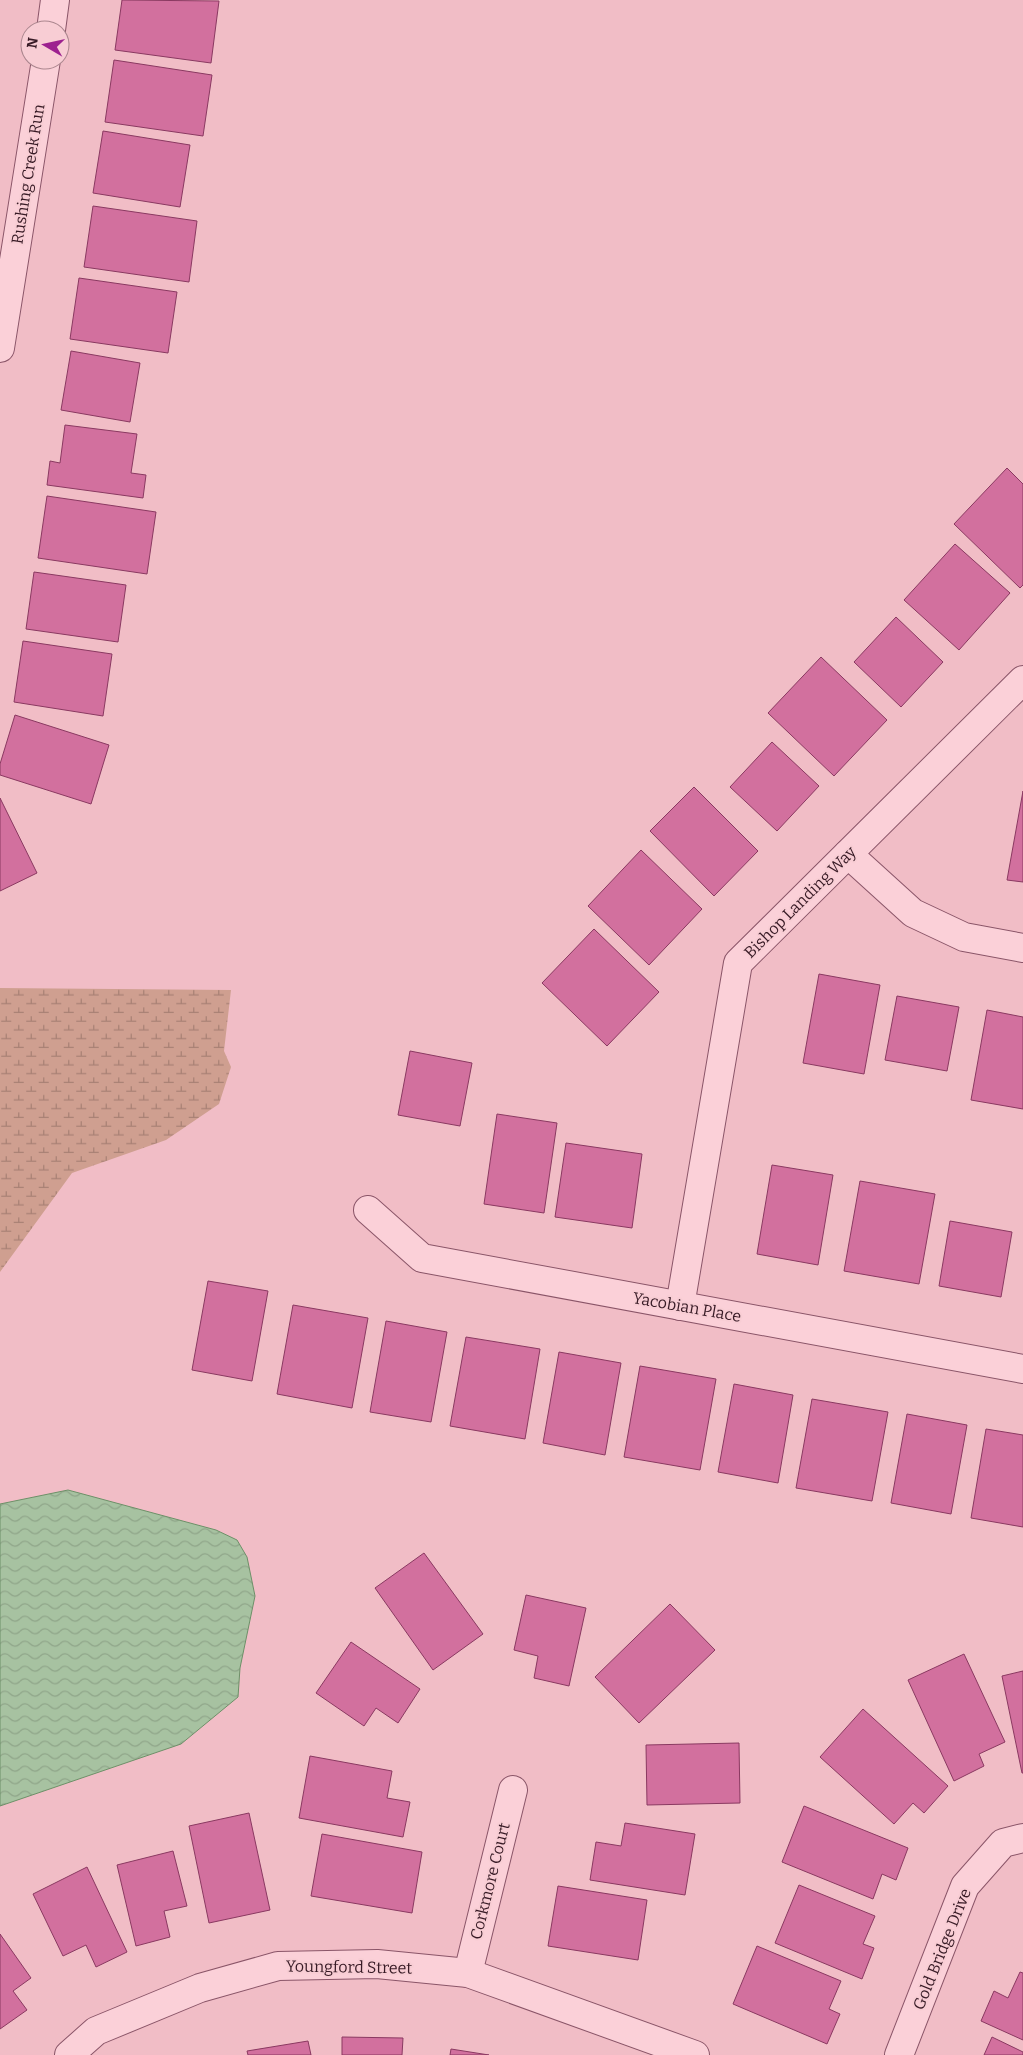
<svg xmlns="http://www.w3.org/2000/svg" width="1023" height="2055" font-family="Bitter,serif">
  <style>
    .wetland { fill: url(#wetland-marsh) }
    .water { fill: url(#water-waves); stroke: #6d9068 }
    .building { fill: #d2709e; stroke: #8a3961 }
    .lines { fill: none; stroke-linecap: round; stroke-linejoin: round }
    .street-casing { stroke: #8a5568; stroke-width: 30 }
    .street { stroke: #fbd0d8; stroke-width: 28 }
    .labels { text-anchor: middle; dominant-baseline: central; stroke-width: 4; stroke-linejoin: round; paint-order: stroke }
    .street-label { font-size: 16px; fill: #381b26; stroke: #f8cdd4 }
  </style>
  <defs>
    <pattern id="wetland-marsh" width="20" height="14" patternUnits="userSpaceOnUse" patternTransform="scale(1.25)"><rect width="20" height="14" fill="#cf9f90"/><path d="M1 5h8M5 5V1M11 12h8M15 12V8" fill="none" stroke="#a98175"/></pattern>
    <pattern id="water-waves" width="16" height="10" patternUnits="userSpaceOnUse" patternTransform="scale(1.25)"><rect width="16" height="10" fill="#a7c2a1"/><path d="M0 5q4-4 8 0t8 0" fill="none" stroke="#90a68a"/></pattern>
  </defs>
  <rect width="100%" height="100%" fill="#f1bdc6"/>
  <polygon class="wetland" points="0,988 231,990 224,1051 231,1067 219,1104 166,1140 72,1173 0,1272"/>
  <polygon class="water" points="68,1490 216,1530 237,1540 247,1557 255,1596 240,1668 238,1697 181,1744 0,1806 0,1504"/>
  <g class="building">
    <polygon points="122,0 219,1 211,63 115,50"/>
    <polygon points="114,60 212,75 203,136 105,122"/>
    <polygon points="103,131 190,145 180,207 93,193"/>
    <polygon points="93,206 197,221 189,282 84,267"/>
    <polygon points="79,278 177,292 168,353 70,339"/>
    <polygon points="71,351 140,363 130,422 61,410"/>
    <polygon points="65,425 137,434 131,473 146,475 143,498 47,485 50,461 60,463"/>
    <polygon points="1007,468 1023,484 1023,585 1020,588 954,524"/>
    <polygon points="47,496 156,512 147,574 38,558"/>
    <polygon points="955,544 1010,593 959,650 904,600"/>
    <polygon points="34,572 126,585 118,642 26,629"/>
    <polygon points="896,617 943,662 901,707 854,662"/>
    <polygon points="23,641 112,654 103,716 14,702"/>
    <polygon points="821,657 887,720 834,776 768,713"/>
    <polygon points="15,715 109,745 91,804 0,775 0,764"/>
    <polygon points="772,742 819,786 777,831 730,787"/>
    <polygon points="694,787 758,851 714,896 650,831"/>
    <polygon points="1023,791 1023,882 1007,880"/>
    <polygon points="0,798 37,873 0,891"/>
    <polygon points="641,850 702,909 649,965 588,906"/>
    <polygon points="594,929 659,992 607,1046 542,983"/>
    <polygon points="819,974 880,985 864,1074 803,1063"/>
    <polygon points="897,996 959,1007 947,1071 885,1060"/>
    <polygon points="987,1010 1023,1017 1023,1109 971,1100"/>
    <polygon points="410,1051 472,1063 460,1126 398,1115"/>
    <polygon points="497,1114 557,1123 544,1213 484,1204"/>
    <polygon points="566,1143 642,1154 632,1228 555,1217"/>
    <polygon points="772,1165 833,1175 818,1265 757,1254"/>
    <polygon points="860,1181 935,1194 919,1284 844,1271"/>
    <polygon points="950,1221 1012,1232 1001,1297 939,1286"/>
    <polygon points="208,1281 268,1291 252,1381 192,1370"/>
    <polygon points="293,1305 368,1318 352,1408 277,1394"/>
    <polygon points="386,1321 447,1332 431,1422 370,1412"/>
    <polygon points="466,1337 540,1349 525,1439 450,1426"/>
    <polygon points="559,1352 621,1363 605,1455 543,1443"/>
    <polygon points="640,1366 716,1379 700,1470 624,1457"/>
    <polygon points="734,1384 793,1395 778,1483 718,1472"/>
    <polygon points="812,1399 888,1412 872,1501 796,1488"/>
    <polygon points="907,1414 967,1425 951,1514 891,1503"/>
    <polygon points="986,1429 1023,1435 1023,1527 971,1518"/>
    <polygon points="424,1553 483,1634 433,1670 375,1588"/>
    <polygon points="526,1595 586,1608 569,1686 534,1678 538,1656 514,1650"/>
    <polygon points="670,1604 715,1650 639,1723 595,1677"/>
    <polygon points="351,1642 420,1689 398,1723 376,1708 364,1726 316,1693"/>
    <polygon points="964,1654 1005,1742 979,1754 984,1766 954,1781 908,1680"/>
    <polygon points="1023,1671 1023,1773 1022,1773 1002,1676"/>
    <polygon points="863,1709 948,1786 924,1813 913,1803 894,1824 820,1757"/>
    <polygon points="739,1743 740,1803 647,1805 646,1745"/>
    <polygon points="310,1756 392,1771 387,1798 410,1802 403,1837 299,1818"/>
    <polygon points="804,1806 908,1848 896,1880 882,1874 873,1899 782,1862"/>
    <polygon points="249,1813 270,1910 209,1923 189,1826"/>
    <polygon points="625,1823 695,1834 685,1895 590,1880 596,1842 621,1846"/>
    <polygon points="322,1834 422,1852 412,1913 311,1896"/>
    <polygon points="173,1851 187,1906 164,1911 170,1937 136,1946 117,1865"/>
    <polygon points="87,1867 127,1952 96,1967 86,1945 63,1956 33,1894"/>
    <polygon points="799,1885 875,1916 863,1944 874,1948 862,1979 775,1943"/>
    <polygon points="558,1886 647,1900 638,1960 548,1946"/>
    <polygon points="0,1934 31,1978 13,1991 27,2010 0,2029"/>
    <polygon points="757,1946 841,1981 829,2009 840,2014 827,2044 733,2004"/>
    <polygon points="1020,1972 1023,1973 1023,2040 981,2021 994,1991 1008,1998"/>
    <polygon points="342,2037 403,2038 402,2055 342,2055"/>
    <polygon points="992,2037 1023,2052 1023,2055 984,2055"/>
    <polygon points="308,2041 311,2055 248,2055 247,2051"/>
    <polygon points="451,2049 489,2055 450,2055"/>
  </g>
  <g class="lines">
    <g class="street-casing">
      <g id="street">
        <polyline points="51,30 55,0"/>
        <polyline points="0,348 46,60"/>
        <polyline points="848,854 913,913 964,937 1023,948"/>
        <polyline points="368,1210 422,1258 1023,1369"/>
        <polyline points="680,1306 738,963 1023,680"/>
        <polyline points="468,1973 513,1790"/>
        <polyline points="69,2055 96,2031 200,1988 278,1966 377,1964 468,1973 695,2055"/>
        <polyline points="899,2055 965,1886 1003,1843 1023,1838"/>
      </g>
    </g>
    <use href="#street" class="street"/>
  </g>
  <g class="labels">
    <g class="street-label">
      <text transform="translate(28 174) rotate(-81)">Rushing Creek Run</text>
      <text transform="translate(800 902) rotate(-45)">Bishop Landing Way</text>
      <text transform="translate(687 1307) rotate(10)">Yacobian Place</text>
      <text transform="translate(490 1881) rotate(-76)">Corkmore Court</text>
      <text transform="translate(942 1949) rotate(-68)">Gold Bridge Drive</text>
      <text transform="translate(349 1967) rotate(1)">Youngford Street</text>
    </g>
  </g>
  <g transform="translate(45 45) rotate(279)"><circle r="24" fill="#f8cdd4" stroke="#ab868e"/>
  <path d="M0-4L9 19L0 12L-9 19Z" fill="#9d218f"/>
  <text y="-8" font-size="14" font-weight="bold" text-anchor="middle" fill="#381b26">N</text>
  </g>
</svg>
